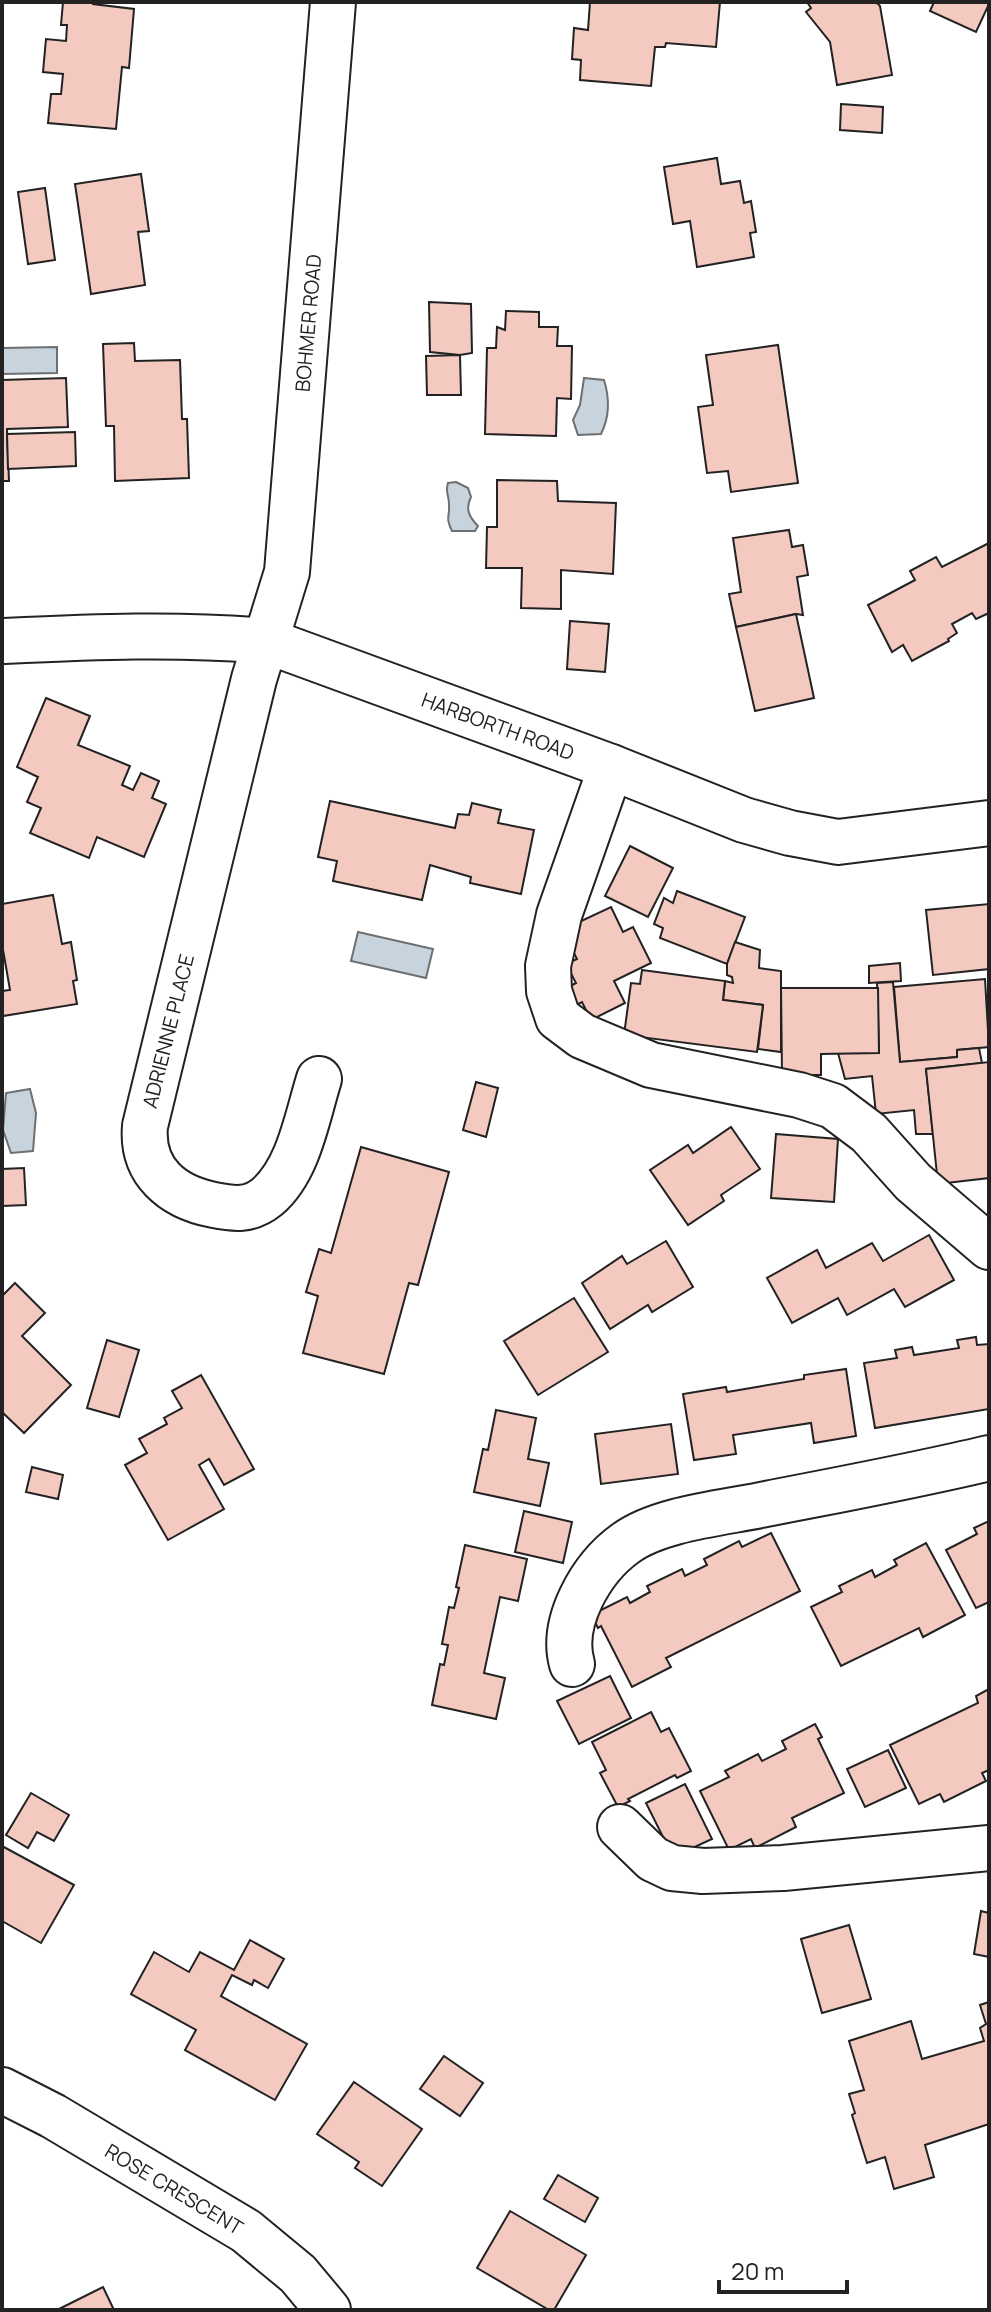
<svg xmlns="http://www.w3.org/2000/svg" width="991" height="2312" font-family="Manrope,sans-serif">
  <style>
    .water { fill: #c7d3dd; stroke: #6f6f6f; stroke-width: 2 }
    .building { fill: #f3c9c0; stroke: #222; stroke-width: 2 }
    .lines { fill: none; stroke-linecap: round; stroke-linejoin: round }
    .minor-casing { stroke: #222; stroke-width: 48 }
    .minor { stroke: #fff; stroke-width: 44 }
    .labels { text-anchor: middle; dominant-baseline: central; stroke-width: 6; stroke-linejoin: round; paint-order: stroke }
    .street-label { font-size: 20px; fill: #222; stroke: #fff }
  </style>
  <rect width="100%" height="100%" fill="#fff"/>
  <g class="water">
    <polygon points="57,347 57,373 2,374 2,348"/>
    <path d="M584 378 604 380C610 399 610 416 601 434L578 435 573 420 580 405Z"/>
    <path d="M456 482 468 488 471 497C465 509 469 517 478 526L475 531H452C445 517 450 517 449 504 449 495 445 492 448 483Z"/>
    <polygon points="358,932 433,949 426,978 351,961"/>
    <polygon points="30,1089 36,1113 33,1151 11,1153 3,1130 6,1093"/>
  </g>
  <g class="building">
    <polygon points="63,2 93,2 93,4 134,9 129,68 122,67 116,129 48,123 51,94 61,94 63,74 43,72 46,39 66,41 67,25 61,25"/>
    <polygon points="590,2 720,2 716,47 666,43 665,47 655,47 651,86 580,80 581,60 572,59 574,28 588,30"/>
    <polygon points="807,2 876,2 880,6 892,75 837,85 830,42 806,12 811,8"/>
    <polygon points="934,2 989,2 989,4 976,32 930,11"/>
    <polygon points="841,104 883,107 882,133 840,130"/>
    <polygon points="717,158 721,184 740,181 744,203 751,201 756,232 750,233 754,257 697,267 690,221 673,224 664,167"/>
    <polygon points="141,174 149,231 138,232 145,285 91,294 75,184"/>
    <polygon points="45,188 55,260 28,264 18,192"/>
    <polygon points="429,302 471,304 472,353 460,355 430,352"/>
    <polygon points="506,311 539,312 539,327 558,327 557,346 572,346 571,399 557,398 556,436 485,434 487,348 496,348 497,327 505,330"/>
    <polygon points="134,343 135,361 180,360 182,419 187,419 189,478 115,481 114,426 106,426 103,344"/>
    <polygon points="778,345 798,483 731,492 728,471 707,473 698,407 713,405 706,355"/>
    <polygon points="460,355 461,395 427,395 426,356"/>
    <polygon points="66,378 68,427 7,429 9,481 2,481 2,380"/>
    <polygon points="75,432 76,466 8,469 7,434"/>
    <polygon points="497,480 557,481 558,501 616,503 613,574 561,570 561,609 521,608 522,568 486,568 487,527 497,527"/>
    <polygon points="789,530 792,547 803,545 808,575 797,577 803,615 796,614 736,627 729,594 741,592 733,538"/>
    <polygon points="989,543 989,613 976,619 972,613 952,624 957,633 948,639 949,641 912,661 903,645 892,652 868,605 915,580 910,571 936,557 942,567"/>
    <polygon points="796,614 814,698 755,711 736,627"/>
    <polygon points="570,621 609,624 605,672 567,669"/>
    <polygon points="46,698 90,716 78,745 130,766 122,785 133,790 141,773 159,781 152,798 166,804 144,857 97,837 89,858 30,833 41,808 27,802 38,777 17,767"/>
    <polygon points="330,801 455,828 458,814 469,815 472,803 501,810 498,823 534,830 521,894 470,883 471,877 430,865 422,900 333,881 337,861 318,857"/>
    <polygon points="630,846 673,868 648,917 605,896"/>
    <polygon points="677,891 745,917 727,964 660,938 663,928 654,924 664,898 673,903"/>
    <polygon points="53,895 62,944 71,942 77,980 73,981 77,1004 3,1016 2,991 10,990 2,944 2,904"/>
    <polygon points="989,904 989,969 933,975 926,910"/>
    <polygon points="611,907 623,932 633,927 651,963 614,981 625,1003 591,1020 582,1002 572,1007 563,990 576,983 566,964 577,959 562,930"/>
    <polygon points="735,942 760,950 759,968 781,971 781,1052 758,1049 763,1005 723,1000 725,981 733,983 732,977 727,975 727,964"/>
    <polygon points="900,963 901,981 869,983 869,966"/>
    <polygon points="642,970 725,981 723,1000 763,1005 757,1052 624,1035 631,983 640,984"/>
    <polygon points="985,979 989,1047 957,1050 957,1057 900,1062 894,987"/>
    <polygon points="893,982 900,1062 957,1057 957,1050 979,1048 982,1063 926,1069 933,1134 916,1134 914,1110 876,1114 872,1076 845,1079 838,1053 879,1053 877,983"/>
    <polygon points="781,988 878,988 879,1053 821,1054 821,1075 782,1075"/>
    <polygon points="989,1062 989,1178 938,1184 926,1069"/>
    <polygon points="476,1082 498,1088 486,1137 463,1130"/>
    <polygon points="731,1127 760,1169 721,1195 724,1201 688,1225 650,1170 688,1145 693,1153"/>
    <polygon points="776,1134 838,1139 834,1202 771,1198"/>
    <polygon points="361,1147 449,1172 418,1285 409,1283 384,1374 303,1353 318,1296 306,1292 319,1249 331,1253"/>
    <polygon points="24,1168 26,1205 2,1206 2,1169"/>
    <polygon points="929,1235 954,1280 905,1307 894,1289 847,1315 838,1298 792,1323 767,1278 817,1250 826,1268 872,1243 883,1261"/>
    <polygon points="666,1241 693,1287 652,1312 648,1305 610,1329 582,1283 622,1256 627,1264"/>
    <polygon points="15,1283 45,1313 22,1336 71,1385 24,1433 2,1412 2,1296"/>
    <polygon points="574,1298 608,1352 538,1395 504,1341"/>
    <polygon points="976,1337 977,1345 989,1344 989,1409 875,1428 864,1363 897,1358 895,1350 912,1347 914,1355 959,1348 957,1340"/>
    <polygon points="107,1340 139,1350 119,1417 87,1408"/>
    <polygon points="846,1369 856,1436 814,1443 811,1423 733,1435 736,1454 694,1460 683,1394 726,1387 727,1392 804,1379 804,1375"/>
    <polygon points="201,1375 254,1469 224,1485 209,1459 199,1465 224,1509 168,1540 125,1465 147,1453 139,1439 167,1424 164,1418 182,1408 172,1391"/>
    <polygon points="496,1410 536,1418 528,1459 549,1463 540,1506 474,1492 483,1449 488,1450"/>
    <polygon points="671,1424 678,1474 601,1484 595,1434"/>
    <polygon points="32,1467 63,1475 58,1499 26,1492"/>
    <polygon points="524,1511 572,1522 563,1563 515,1552"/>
    <polygon points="989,1521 989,1602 976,1608 946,1550 977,1534 974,1528"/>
    <polygon points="771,1533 800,1591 666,1658 671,1667 632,1687 601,1626 598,1628 591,1615 627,1597 630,1603 650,1592 647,1586 682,1569 685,1576 707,1565 704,1559 739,1541 742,1547"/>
    <polygon points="926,1543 965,1615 923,1637 919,1628 841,1666 811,1607 842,1592 839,1586 872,1570 875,1577 897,1565 894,1560"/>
    <polygon points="465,1545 527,1559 518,1601 500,1597 484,1673 505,1678 496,1719 432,1705 440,1664 444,1665 448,1645 442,1644 449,1607 454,1608 459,1588 456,1587"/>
    <polygon points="610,1676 631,1718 579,1744 557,1701"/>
    <polygon points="989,1689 989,1770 982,1773 986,1781 944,1802 940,1794 919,1804 890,1745 978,1703 976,1696"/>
    <polygon points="651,1712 661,1732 669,1728 691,1771 677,1778 675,1775 628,1799 630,1801 618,1807 600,1773 606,1770 592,1742"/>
    <polygon points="815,1724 822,1737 818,1739 844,1793 792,1818 796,1827 755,1848 751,1839 729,1850 700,1791 729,1777 725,1771 758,1754 762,1761 786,1749 782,1741"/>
    <polygon points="888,1750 906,1788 865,1807 847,1769"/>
    <polygon points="685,1784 712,1839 673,1857 646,1803"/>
    <polygon points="31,1793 69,1815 54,1841 37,1832 28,1848 6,1835"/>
    <polygon points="2,1846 74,1885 41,1943 2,1921"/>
    <polygon points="981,1911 989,1913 989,1957 974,1954"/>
    <polygon points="849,1925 871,1999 822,2013 801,1939"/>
    <polygon points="250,1940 284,1959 268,1988 254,1980 252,1985 232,1975 221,1996 307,2044 275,2100 185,2050 196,2030 131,1994 154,1952 189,1972 200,1952 234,1970"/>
    <polygon points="989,2002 989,2124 925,2145 934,2177 894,2189 885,2157 867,2163 852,2115 855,2113 849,2094 864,2090 849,2041 911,2021 922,2059 984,2041 980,2028 986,2024 980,2005"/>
    <polygon points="444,2056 483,2083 460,2116 420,2089"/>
    <polygon points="354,2082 422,2129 382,2186 355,2168 359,2162 317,2134"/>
    <polygon points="558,2175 598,2198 585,2222 544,2199"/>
    <polygon points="510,2211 586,2255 554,2310 549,2310 477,2268"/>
    <polygon points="103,2287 114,2310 57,2310"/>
  </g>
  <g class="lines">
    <g class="minor-casing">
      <g id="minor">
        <path d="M2 641C91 637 178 633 267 641L611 767 744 820 790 833 838 842 989 823"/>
        <polyline points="611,767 559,915 548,966 549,991 558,1018 582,1036 651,1065 799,1095 833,1106 869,1133 913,1182 989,1247"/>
        <path d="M319 1079C307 1117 299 1170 267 1197 250 1211 234 1209 214 1205 172 1197 141 1171 145 1126L254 679 287 572 333 2"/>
        <path d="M572 1664C560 1622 591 1568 626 1543 659 1519 722 1513 761 1505 837 1490 914 1476 989 1458"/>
        <polyline points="620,1827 653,1859 672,1868 703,1871 783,1868 989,1848"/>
        <polyline points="2,2090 53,2116 246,2231 298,2274 328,2310"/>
      </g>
    </g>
    <use href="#minor" class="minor"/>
  </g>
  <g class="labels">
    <g class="street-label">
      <text transform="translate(308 323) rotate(-85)">BOHMER ROAD</text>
      <text transform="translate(498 726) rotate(20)">HARBORTH ROAD</text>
      <text transform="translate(168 1031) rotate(-76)">ADRIENNE PLACE</text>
      <text transform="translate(174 2189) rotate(31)">ROSE CRESCENT</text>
    </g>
  </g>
  <rect width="991" height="2312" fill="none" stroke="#222222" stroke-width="8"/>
  <path d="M719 2280v12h128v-12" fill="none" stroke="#222222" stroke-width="4"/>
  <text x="731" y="2280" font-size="24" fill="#222222" stroke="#ffffff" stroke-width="6" paint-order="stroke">20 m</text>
</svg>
